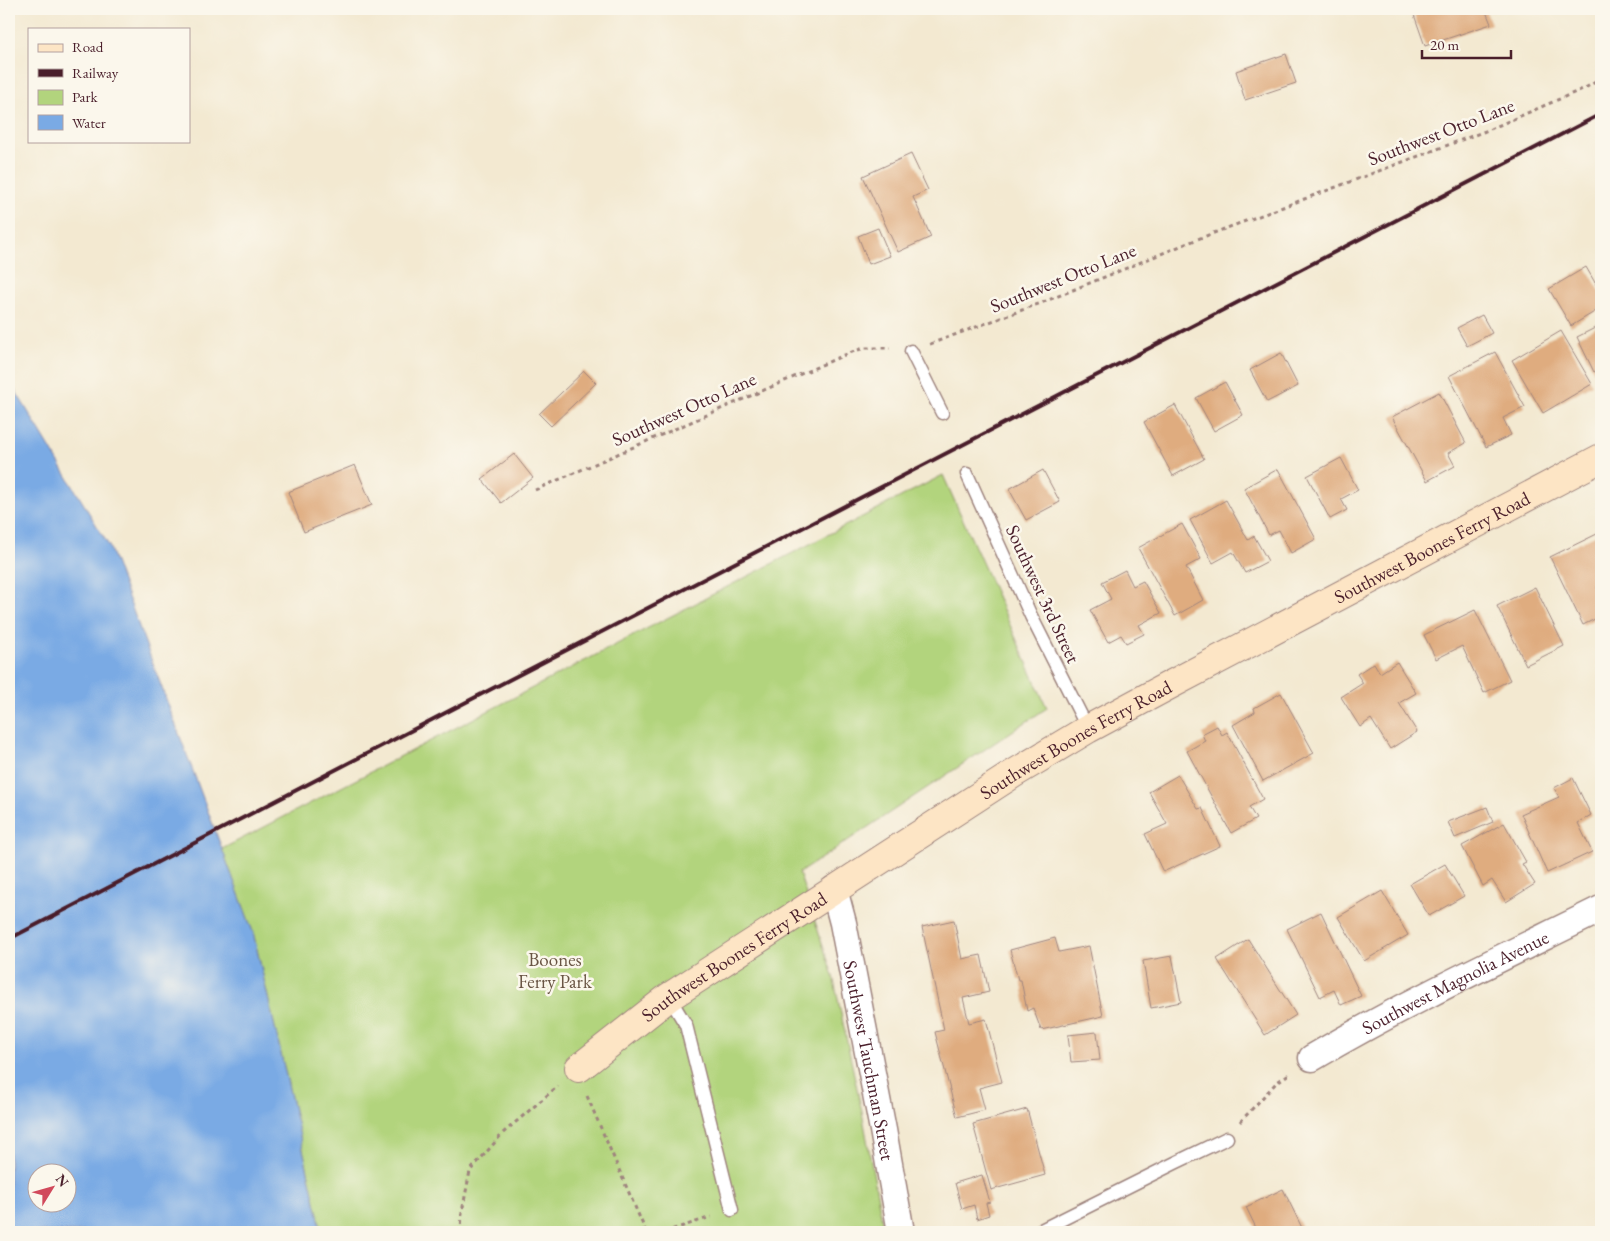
<svg xmlns="http://www.w3.org/2000/svg" width="1610" height="1241" font-family="'EB Garamond',serif">
  <style>
    .green { fill: #b2d47d; stroke: #7e7a54 }
    .water { fill: #7aaae4; stroke: #626488; fill-rule: evenodd }
    .building { fill: #dfac7f }
    .lines { fill: none; stroke-linecap: round; stroke-linejoin: round }
    .lane-casing { stroke: #9e847e; stroke-width: 15 }
    .street-casing { stroke: #9e847e; stroke-width: 29 }
    .secondary-casing { stroke: #9e847e; stroke-width: 30 }
    .path { stroke: #9e847e; stroke-width: 3; stroke-dasharray: 4 4; stroke-linecap: butt }
    .lane { stroke: #fff; stroke-width: 12 }
    .street { stroke: #fff; stroke-width: 26 }
    .secondary { stroke: #fde5c5; stroke-width: 28 }
    .rail { stroke: #4a1f2b; stroke-width: 4 }
    .labels { text-anchor: middle; dominant-baseline: central; stroke-width: 5; stroke-linejoin: round; paint-order: stroke }
    .street-label { font-size: 19px; fill: #4a1f2b; stroke: #fbf7ec }
    .park-label { font-size: 19px; fill: #695544; stroke: #fbf7ec }
  </style>
  <rect width="100%" height="100%" fill="#fbf7ec"/>
  <filter id="ink" filterUnits="userSpaceOnUse"><feTurbulence type="fractalNoise" baseFrequency=".02" numOctaves="2"/><feDisplacementMap in="SourceGraphic" scale="10" xChannelSelector="R" yChannelSelector="G"/><feConvolveMatrix kernelMatrix="1 2 1 2 8 2 1 2 1" color-interpolation-filters="sRGB"/></filter>
  <filter id="wash" filterUnits="userSpaceOnUse"><feTurbulence type="fractalNoise" baseFrequency=".0096" numOctaves="4" result="noise"/><feDisplacementMap in="SourceGraphic" scale="20" xChannelSelector="R" yChannelSelector="G"/><feGaussianBlur stdDeviation="1.12" result="paint"/><feColorMatrix in="noise" values="0 0 0 0 0 0 0 0 0 0 0 0 0 0 0 0 0 1.4 0 .05"/><feComposite in="paint" operator="in"/></filter>
  <g filter="url(#wash)">
    <rect width="100%" height="100%" fill="#f3e9d1"/>
    <polygon class="green" points="943,475 1047,708 799,873 833,976 862,1112 884,1232 322,1232 253,932 222,849"/>
    <path class="water" d="M9 380 109 546 253 932 322 1232H9ZM38 1174H68V1204H38Z"/>
    <g id="blocks">
      <g class="building">
        <polygon points="1412,9 1485,9 1491,24 1425,46"/>
        <polygon points="1286,54 1296,83 1245,100 1236,71"/>
        <polygon points="911,154 928,190 913,197 931,237 898,252 863,176"/>
        <polygon points="878,228 890,256 869,264 858,236"/>
        <polygon points="1586,267 1601,293 1601,308 1571,326 1549,289"/>
        <polygon points="1482,315 1492,333 1467,346 1457,328"/>
        <polygon points="1601,325 1601,368 1594,372 1577,337"/>
        <polygon points="1561,331 1592,384 1543,413 1512,360"/>
        <polygon points="1495,352 1525,407 1503,418 1511,435 1486,447 1449,376"/>
        <polygon points="1281,353 1298,386 1267,402 1250,370"/>
        <polygon points="584,371 596,383 551,426 539,414"/>
        <polygon points="1225,382 1243,415 1214,431 1196,398"/>
        <polygon points="1439,392 1466,443 1448,453 1455,466 1427,481 1392,417"/>
        <polygon points="1175,405 1204,459 1173,476 1144,422"/>
        <polygon points="514,454 533,478 501,503 482,479"/>
        <polygon points="1341,458 1358,490 1341,499 1347,510 1330,519 1307,476"/>
        <polygon points="355,465 372,505 304,532 288,492"/>
        <polygon points="1278,469 1316,539 1291,553 1279,530 1269,535 1244,488"/>
        <polygon points="1043,470 1060,502 1026,520 1009,489"/>
        <polygon points="1226,500 1248,540 1254,536 1268,561 1245,573 1233,552 1213,563 1190,520"/>
        <polygon points="1182,524 1201,559 1186,567 1203,600 1175,616 1138,548"/>
        <polygon points="1601,532 1601,585 1597,587 1601,597 1601,616 1583,625 1550,557"/>
        <polygon points="1125,570 1133,586 1143,581 1161,613 1139,625 1144,634 1126,643 1121,635 1108,642 1090,610 1111,599 1102,582"/>
        <polygon points="1535,587 1564,646 1526,665 1497,606"/>
        <polygon points="1475,610 1510,680 1484,693 1462,646 1436,659 1424,635"/>
        <polygon points="1397,662 1416,693 1399,703 1417,732 1390,749 1371,719 1360,727 1341,697 1363,683 1357,674 1374,663 1380,673"/>
        <polygon points="1281,693 1314,753 1263,781 1233,725 1255,712 1254,708"/>
        <polygon points="1217,726 1222,735 1227,732 1263,799 1249,807 1256,819 1231,833 1187,751 1205,741 1202,734"/>
        <polygon points="1178,775 1198,809 1202,808 1220,846 1163,872 1145,834 1167,824 1149,792"/>
        <polygon points="1573,778 1591,815 1578,823 1592,852 1547,873 1521,814 1559,797 1554,788"/>
        <polygon points="1487,807 1493,822 1455,838 1448,822"/>
        <polygon points="1504,823 1526,862 1522,864 1535,884 1506,902 1492,880 1483,886 1462,846"/>
        <polygon points="1445,864 1464,896 1429,916 1410,884"/>
        <polygon points="1382,891 1408,935 1364,961 1338,917"/>
        <polygon points="1321,912 1361,996 1341,1005 1334,990 1320,997 1287,929"/>
        <polygon points="954,920 962,959 981,955 989,992 963,998 969,1023 986,1019 1002,1082 979,1088 985,1110 957,1117 935,1032 944,1030 922,927"/>
        <polygon points="1055,938 1059,952 1089,946 1103,1016 1041,1030 1033,1008 1027,1011 1021,980 1018,980 1010,950"/>
        <polygon points="1248,939 1296,1015 1265,1035 1217,959"/>
        <polygon points="1172,956 1181,1002 1151,1008 1143,961"/>
        <polygon points="1097,1032 1100,1060 1071,1062 1068,1035"/>
        <polygon points="1027,1109 1045,1175 991,1190 973,1124"/>
        <polygon points="982,1175 990,1202 986,1203 989,1215 977,1219 974,1205 962,1209 955,1183"/>
        <polygon points="1283,1189 1304,1232 1258,1232 1246,1207"/>
      </g>
    </g>
  </g>
  <g filter="url(#ink)">
    <use href="#blocks" fill-opacity="0" stroke="#9e847e" stroke-width="1"/>
    <g class="lines">
      <g class="lane-casing">
        <g id="lane">
          <polyline points="911,351 942,413"/>
          <polyline points="967,474 1031,616 1088,729"/>
          <polyline points="669,997 686,1025 732,1210"/>
          <polyline points="1037,1232 1175,1163 1227,1138"/>
        </g>
      </g>
      <g class="street-casing">
        <g id="street">
          <path id="s1" d="M834 889 843 923 883 1130 901 1232"/>
          <path id="s2" d="M1312 1058C1405 1003 1504 957 1601 909"/>
        </g>
      </g>
      <g class="secondary-casing">
        <g id="secondary">
          <path id="s3" d="M579 1068 669 997 1013 774 1088 729 1168 686 1601 458"/>
        </g>
      </g>
      <g class="path">
        <polyline points="930,344 1041,303 1195,240 1488,130 1585,88 1601,79"/>
        <polyline points="535,490 849,353 864,348 890,348"/>
        <polyline points="587,1096 646,1232"/>
        <polyline points="1240,1122 1276,1083 1289,1074"/>
        <polyline points="461,1232 462,1212 470,1171 503,1133 558,1086"/>
        <polyline points="665,1232 711,1217"/>
      </g>
      <use href="#lane" class="lane"/>
      <use href="#street" class="street"/>
      <use href="#secondary" class="secondary"/>
      <polyline class="rail" points="9,939 1601,114"/>
    </g>
  </g>
  <g class="labels">
    <g class="street-label">
      <text transform="translate(1441 132) rotate(-21)">Southwest Otto Lane</text>
      <text transform="translate(1063 278) rotate(-22)">Southwest Otto Lane</text>
      <text transform="translate(684 409) rotate(-24)">Southwest Otto Lane</text>
      <text stroke="none"><textPath href="#s3" startOffset="1001">Southwest Boones Ferry Road</textPath></text>
      <text transform="translate(1043 594) rotate(65)">Southwest 3rd Street</text>
      <text stroke="none"><textPath href="#s3" startOffset="596">Southwest Boones Ferry Road</textPath></text>
      <text stroke="none"><textPath href="#s3" startOffset="191">Southwest Boones Ferry Road</textPath></text>
      <text stroke="none"><textPath href="#s2" startOffset="162">Southwest Magnolia Avenue</textPath></text>
      <text stroke="none"><textPath href="#s1" startOffset="175">Southwest Tauchman Street</textPath></text>
    </g>
    <g class="park-label">
      <text x="555" y="959">Boones<tspan x="555" dy="22">Ferry Park</tspan></text>
    </g>
  </g>
  <rect width="1610" height="1241" fill="none" stroke="#fbf7ec" stroke-width="30"/>
  <rect x="28" y="28" width="162" height="115" fill="#fbf7ec" stroke="#b4a19f"/>
  <rect x="38" y="44" width="25" height="8" fill="#fde5c5" stroke="#b4a19f"/>
  <text x="72" y="52" font-size="15" fill="#4a1f2b">Road</text>
  <rect x="38" y="69" width="25" height="8" fill="#4a1f2b" stroke="#b4a19f"/>
  <text x="72" y="78" font-size="15" fill="#4a1f2b">Railway</text>
  <rect x="38" y="90" width="25" height="15" fill="#b2d47d" stroke="#b4a19f"/>
  <text x="72" y="102" font-size="15" fill="#4a1f2b">Park</text>
  <rect x="38" y="115" width="25" height="15" fill="#7aaae4" stroke="#b4a19f"/>
  <text x="72" y="128" font-size="15" fill="#4a1f2b">Water</text>
  <g transform="translate(52 1188) rotate(53)"><circle r="24" fill="#fbf7ec" stroke="#b4a19f"/>
  <path d="M0-4L9 19L0 12L-9 19Z" fill="#d1495b"/>
  <text y="-8" font-size="14" font-weight="bold" text-anchor="middle" fill="#4a1f2b">N</text>
  </g>
  <path d="M1422 50v8h89v-8" fill="none" stroke="#4a1f2b" stroke-width="2.5"/>
  <text x="1430" y="50" font-size="15" fill="#4a1f2b" stroke="#fbf7ec" stroke-width="4" paint-order="stroke">20 m</text>
</svg>
